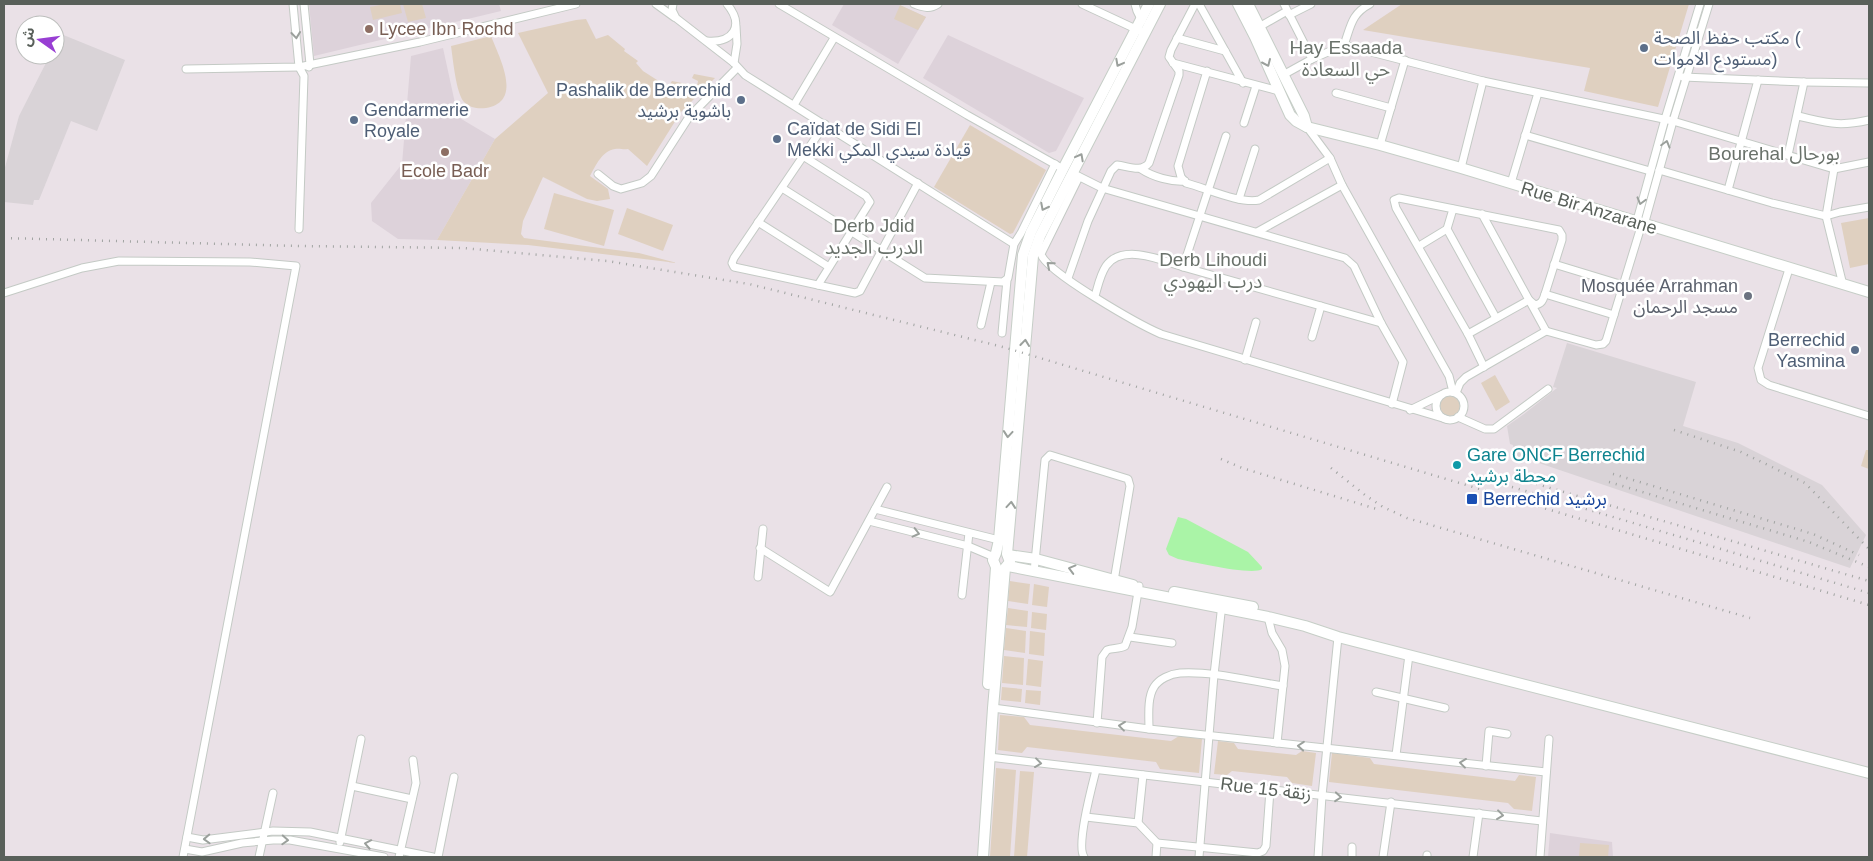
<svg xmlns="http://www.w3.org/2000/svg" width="1873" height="861" font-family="Helvetica,'Noto Sans Arabic',sans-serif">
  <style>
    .industrial { fill: #d9d3d7 }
    .education { fill: #ddd2da }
    .green { fill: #dfd0c0 }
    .water { fill: #aaf4a7 }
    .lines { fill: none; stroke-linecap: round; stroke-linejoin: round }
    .street-casing { stroke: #c4cac5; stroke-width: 9 }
    .secondary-casing { stroke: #c6cec7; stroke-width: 12 }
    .street { stroke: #fff; stroke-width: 7 }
    .secondary { stroke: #fff; stroke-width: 10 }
    .rail { stroke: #a0a3a1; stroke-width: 2.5; stroke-dasharray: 1 6; stroke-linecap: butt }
    .oneway { stroke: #9ba09c }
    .education-dot { fill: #8d6e63; stroke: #fff; stroke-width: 2 }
    .service-dot { fill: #5c6f8a; stroke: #fff; stroke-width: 2 }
    .worship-dot { fill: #6b7280; stroke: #fff; stroke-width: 2 }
    .culture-dot { fill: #0f9aa8; stroke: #fff; stroke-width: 2 }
    .transit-dot { fill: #1a4fb4; stroke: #fff; stroke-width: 2 }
    .labels { text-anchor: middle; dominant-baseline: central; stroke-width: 5; stroke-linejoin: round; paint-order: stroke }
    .education-label { font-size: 18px; fill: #785e54; stroke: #fff; text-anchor: start }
    .service-label { font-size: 18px; fill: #4e5e75; stroke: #fff; text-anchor: start }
    .street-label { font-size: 18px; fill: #59605a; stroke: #fff }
    .worship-label { font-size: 18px; fill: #5b616d; stroke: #fff; text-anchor: end }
    .culture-label { font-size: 18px; fill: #0d838f; stroke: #fff; text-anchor: start }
    .transit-label { font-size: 18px; fill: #164399; stroke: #fff; text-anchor: start }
    .neighbourhood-label { font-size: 19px; fill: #6a726b; stroke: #fff }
  </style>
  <rect width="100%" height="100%" fill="#eae1e7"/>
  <g class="industrial">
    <polygon points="61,34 125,60 97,131 71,121 39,200 34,200 33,205 4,202 4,171 19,116 50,55 55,55 55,46"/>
    <polygon points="1567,343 1696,382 1683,426 1738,443 1822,485 1866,535 1850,568 1515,455 1513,445 1510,444 1507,426 1524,414 1557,388 1553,387"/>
  </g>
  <g class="education">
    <polygon points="309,4 499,4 501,11 314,56"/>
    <polygon points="844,4 897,4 926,17 898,64 832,25"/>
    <polygon points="948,35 1084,98 1056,151 1049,153 923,78"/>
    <polygon points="443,48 458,117 495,139 437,240 398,239 372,221 371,203 402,164 411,56"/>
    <polygon points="1550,833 1612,842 1613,857 1548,857"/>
  </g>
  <g class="green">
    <polygon points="385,4 400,4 402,13 373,20 370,7"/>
    <polygon points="403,4 422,4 426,18 408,22"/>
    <polygon points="1402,4 1689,4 1658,107 1584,91 1590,68 1363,30"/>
    <polygon points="900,5 926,17 918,30 894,19"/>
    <path d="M586 19 596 39 608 35 625 49 624 51 638 61 636 63 643 71 668 87 672 81 697 86 698 81 692 78 694 74 715 78 681 112 647 166 628 149C623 150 620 148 615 149 602 151 596 165 590 176L608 189 610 199 597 201 587 199 543 177 523 221 521 234 524 238 639 253 677 263 528 245 437 240 495 139 548 93 518 33 576 20Z"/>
    <path d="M491 36C499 57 524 102 486 108 478 109 470 108 464 102 456 93 453 59 451 46Z"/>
    <polygon points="970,125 1046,170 1013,233 1010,234 934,187"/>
    <polygon points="554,193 614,210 604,246 544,229"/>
    <polygon points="627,208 673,225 663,251 618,234"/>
    <polygon points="1869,218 1869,264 1850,268 1841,223"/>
    <polygon points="1495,375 1510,402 1496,411 1481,383"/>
    <circle cx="1450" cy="406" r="10"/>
    <polygon points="1866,450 1869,450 1869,469 1861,466"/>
    <polygon points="1010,581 1030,584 1028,604 1008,601"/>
    <polygon points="1034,584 1049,587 1047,607 1032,605"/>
    <polygon points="1008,608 1028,611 1027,627 1006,625"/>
    <polygon points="1032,612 1047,614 1046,630 1031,628"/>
    <polygon points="1006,628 1026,631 1025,653 1004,650"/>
    <polygon points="1030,631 1045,633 1044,656 1029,654"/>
    <polygon points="1004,656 1024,658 1023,685 1002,683"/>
    <polygon points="1028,659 1043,661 1041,687 1026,685"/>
    <polygon points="1002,687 1022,689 1021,702 1001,700"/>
    <polygon points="1026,690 1041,691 1040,705 1025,703"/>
    <polygon points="1000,715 1024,717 1030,725 1171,741 1179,736 1202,739 1199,773 1160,769 1156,762 1027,747 1022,753 998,750"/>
    <polygon points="1218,741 1234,743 1238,749 1296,755 1302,751 1316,753 1312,786 1292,783 1287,777 1232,771 1227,775 1214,774"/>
    <polygon points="1332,753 1370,758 1374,764 1515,781 1519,775 1536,777 1532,811 1514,809 1508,803 1329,782"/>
    <polygon points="996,768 1016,770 1010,857 990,857"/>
    <polygon points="1020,771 1034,772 1027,857 1014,857"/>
    <polygon points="1580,843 1609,845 1608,857 1579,857"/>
  </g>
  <path class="water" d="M1178 517 1186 519 1248 552 1262 567V569C1253 576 1193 562 1178 559L1169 555 1166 549Z"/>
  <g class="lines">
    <g class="street-casing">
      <g id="street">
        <polyline points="293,4 299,67 304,76 299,229"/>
        <polyline points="304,4 310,64 309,67"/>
        <polyline points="656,4 674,17"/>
        <polyline points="673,4 672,10 676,18 734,63 745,75 1014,244"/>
        <polyline points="779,4 967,115 1058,166"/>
        <path d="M914 4C923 7 929 10 938 4"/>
        <polyline points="1082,4 1140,31"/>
        <polyline points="1135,4 1137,11 1142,21"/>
        <polyline points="1199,4 1243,83"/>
        <polyline points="1284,4 1312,59"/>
        <polyline points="1289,15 1311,4"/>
        <polyline points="1259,27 1287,11"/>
        <polyline points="1177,38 1225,51"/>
        <path d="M707 41C733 43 745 26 727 4"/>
        <path d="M1344 45C1351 26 1351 14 1370 4"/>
        <polyline points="734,63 737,44 736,26"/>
        <polyline points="1173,63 1279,91"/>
        <polyline points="186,69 299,67 420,42 576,4"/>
        <path d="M1207 71 1178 166 1181 177 1186 183C1206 188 1239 204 1259 200L1330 158"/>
        <polyline points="1283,75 1312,59 1344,45 1483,81 1673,121 1834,169 1869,162"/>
        <polyline points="1683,77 1804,82 1869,83"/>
        <polyline points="1336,93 1391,108"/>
        <polyline points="794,105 834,38"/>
        <path d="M1798 116C1829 123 1838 127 1869 120"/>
        <polyline points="1244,123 1256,86"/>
        <polyline points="825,124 734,258 732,263 734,267 855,293 860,291 918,183"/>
        <polyline points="1307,127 1330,158 1342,185 1449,376 1453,392"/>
        <polyline points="1525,135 1650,171"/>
        <polyline points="1380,145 1405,60"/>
        <polyline points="1788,155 1804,82"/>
        <polyline points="803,156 866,196 870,202 818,285"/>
        <polyline points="1461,168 1483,81"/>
        <path d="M1141 169C1153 177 1171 182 1185 181"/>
        <polyline points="1834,169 1826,216 1843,285"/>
        <polyline points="1659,170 1772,203 1826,216 1840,212 1869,207"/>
        <polyline points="598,174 613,186 621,189 642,183 651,176 689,117 737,68"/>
        <polyline points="1076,175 1102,188 1345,258 1354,266 1381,323 1403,362 1392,404"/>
        <path d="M1079 177 1041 254C1046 272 1140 325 1161 334L1446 419"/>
        <polyline points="1511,183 1538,93"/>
        <polyline points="782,188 925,278 1003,282 1008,278 1014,244 1021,233 1055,164"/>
        <polyline points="1728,190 1758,80"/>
        <polyline points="1239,199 1255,149"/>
        <polyline points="1453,209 1447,229 1496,318"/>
        <polyline points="1482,214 1546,331"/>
        <polyline points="758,222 829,267"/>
        <polyline points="1636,224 1665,119 1700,4"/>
        <polyline points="1257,232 1342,185"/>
        <polyline points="1419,246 1447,229"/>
        <polyline points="1554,264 1623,285"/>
        <polyline points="1183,267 1226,136"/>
        <polyline points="1789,269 1758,368 1761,380 1769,385 1869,416"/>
        <path d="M1068 278 1088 221 1111 171 1117 165C1128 166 1141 173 1149 163L1179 75V71L1169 57 1171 50 1195 4"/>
        <polyline points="4,293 82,268 119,261 250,262 296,266 183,857"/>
        <path d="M1095 296C1098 286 1100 275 1106 266 1122 243 1162 260 1183 267L1381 323"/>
        <polyline points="981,325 991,282"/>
        <polyline points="1002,333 1007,280"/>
        <path d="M1468 334 1529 300 1535 305C1542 304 1543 300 1545 294L1614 315"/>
        <polyline points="1312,337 1321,306"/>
        <polyline points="1245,360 1256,322"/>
        <polyline points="1484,367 1468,334 1396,208 1394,200 1399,198 1559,230 1562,235 1562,240 1545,294"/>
        <circle cx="1450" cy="406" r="14"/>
        <polyline points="1456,393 1460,383 1466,377 1546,331 1596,345 1603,344 1606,341 1640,230 1644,225 1673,121 1709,4"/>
        <polyline points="1410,410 1441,395"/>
        <polyline points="1458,417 1485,429 1494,429 1548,389"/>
        <polyline points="875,509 999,540"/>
        <polyline points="869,521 968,546 994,557"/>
        <polyline points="760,548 830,592 887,487"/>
        <polyline points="1034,572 1045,460 1050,455 1128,479 1130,486 1114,581"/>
        <polyline points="758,577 763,529"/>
        <polyline points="962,595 969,533"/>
        <polyline points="1268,617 1272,633 1282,650 1285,666 1277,743"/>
        <polyline points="1130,637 1172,643"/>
        <polyline points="1376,692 1445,708"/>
        <polyline points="993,708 1149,729 1546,772"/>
        <path d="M1097 723 1102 657 1107 650C1113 648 1119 649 1125 646L1132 627 1139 586"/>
        <path d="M1149 729C1149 717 1147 698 1154 687 1159 679 1170 674 1180 673 1213 671 1250 681 1283 686"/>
        <polyline points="1396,755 1409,655"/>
        <polyline points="989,757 1542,821"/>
        <polyline points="1486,766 1489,731 1507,734"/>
        <polyline points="352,786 412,799"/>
        <polyline points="1086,817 1138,823 1157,843 1156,857"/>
        <polyline points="1138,823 1143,775"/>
        <polyline points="187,837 203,840 273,831 310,832 433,857"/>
        <polyline points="340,842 361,739"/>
        <polyline points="1157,843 1258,853 1263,851 1266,846 1270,790"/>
        <polyline points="1352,847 1352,857"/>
        <polyline points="185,849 202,852 242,843 273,840 290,840 384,857"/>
        <polyline points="259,857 273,793"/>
        <polyline points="399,857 416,783 413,760"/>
        <polyline points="438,857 454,777"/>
        <path d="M1084 857C1076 845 1092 786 1096 770"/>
        <polyline points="1199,857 1214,675 1222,604"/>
        <polyline points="1318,857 1322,796 1338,637"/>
        <polyline points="1383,857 1391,802"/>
        <polyline points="1427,857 1427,855"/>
        <polyline points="1473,857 1479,813"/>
        <polyline points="1540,857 1549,739"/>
      </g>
    </g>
    <g class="secondary-casing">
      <g id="secondary">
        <polyline points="1238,4 1255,37 1290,115 1296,121 1307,127 1380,145 1461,168 1869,292"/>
        <polyline points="1248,4 1304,116 1307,127"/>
        <polyline points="1008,555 1036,559 1133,585"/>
        <polyline points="1008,566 1268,617 1305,626 1338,637 1869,773"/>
        <polyline points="1174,592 1253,607"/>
        <polyline points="988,684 996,567 993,560 996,553 999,540 1023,255 1031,232 1063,169 1149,4"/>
        <polyline points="983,857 993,708 1005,568 1010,562 1007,554 1033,256 1040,236 1160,4"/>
      </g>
    </g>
    <use href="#street" class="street"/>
    <use href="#secondary" class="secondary"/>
    <g class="rail">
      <polyline points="4,238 298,246 463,248 607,261 749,284 1003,347 1869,605"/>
      <polyline points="1674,430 1741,452 1805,483 1869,549"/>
      <polyline points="1221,459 1242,468 1380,510"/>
      <polyline points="1331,468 1365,495 1383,507 1407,518 1750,618"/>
      <polyline points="1613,474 1813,534 1859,555"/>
      <polyline points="1516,478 1869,581"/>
      <polyline points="1609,482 1809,542 1869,567"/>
      <polyline points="1512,487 1869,593"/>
    </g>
  </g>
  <defs><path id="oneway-chevron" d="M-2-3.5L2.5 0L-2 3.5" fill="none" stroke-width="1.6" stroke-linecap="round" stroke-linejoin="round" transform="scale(1.25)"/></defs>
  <g class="oneway">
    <use href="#oneway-chevron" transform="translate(296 35) rotate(84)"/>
    <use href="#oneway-chevron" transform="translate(1119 63) rotate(118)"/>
    <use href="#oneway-chevron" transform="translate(1267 63) rotate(66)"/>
    <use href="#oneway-chevron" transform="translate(1666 144) rotate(-74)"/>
    <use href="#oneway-chevron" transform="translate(1080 157) rotate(-62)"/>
    <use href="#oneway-chevron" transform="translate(1641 201) rotate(106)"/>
    <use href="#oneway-chevron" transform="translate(1044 207) rotate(117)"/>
    <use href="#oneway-chevron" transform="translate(1050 265) rotate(-140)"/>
    <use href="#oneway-chevron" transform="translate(1025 343) rotate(-84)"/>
    <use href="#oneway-chevron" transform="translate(1008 434) rotate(95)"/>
    <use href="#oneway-chevron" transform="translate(1011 505) rotate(-85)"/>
    <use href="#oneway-chevron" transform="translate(916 533) rotate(14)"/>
    <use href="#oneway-chevron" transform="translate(1072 569) rotate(-165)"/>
    <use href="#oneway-chevron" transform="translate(1122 726) rotate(-173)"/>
    <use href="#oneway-chevron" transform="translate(1301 746) rotate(-175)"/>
    <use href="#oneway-chevron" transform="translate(1038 763) rotate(7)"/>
    <use href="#oneway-chevron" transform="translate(1463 763) rotate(-173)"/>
    <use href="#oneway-chevron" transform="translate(1338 797) rotate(5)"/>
    <use href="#oneway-chevron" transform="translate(1500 815) rotate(7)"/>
    <use href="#oneway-chevron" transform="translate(207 839) rotate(178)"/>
    <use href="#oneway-chevron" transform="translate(285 840) rotate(3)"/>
    <use href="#oneway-chevron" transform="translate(368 844) rotate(-169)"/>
  </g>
  <g class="education-dot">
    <circle cx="369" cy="29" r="5"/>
    <circle cx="445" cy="152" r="5"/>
  </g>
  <g class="service-dot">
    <circle cx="1644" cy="48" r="5"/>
    <circle cx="741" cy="100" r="5"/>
    <circle cx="354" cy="120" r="5"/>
    <circle cx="777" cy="139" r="5"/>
    <circle cx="1855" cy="350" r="5"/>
  </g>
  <circle class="worship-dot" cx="1748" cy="296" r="5"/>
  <circle class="culture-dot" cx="1457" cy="465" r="5"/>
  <rect class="transit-dot" x="1466" y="493" width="12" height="12" rx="2.5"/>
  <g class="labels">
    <g class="education-label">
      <text x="379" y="29">Lycee Ibn Rochd</text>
      <text x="445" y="171" text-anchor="middle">Ecole Badr</text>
    </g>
    <g class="service-label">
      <text x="1654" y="38">مكتب حفظ الصحة (<tspan x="1654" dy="21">مستودع الاموات)</tspan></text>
      <text x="731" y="90" text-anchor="end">Pashalik de Berrechid<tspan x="731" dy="21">باشوية برشيد</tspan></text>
      <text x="364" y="110">Gendarmerie<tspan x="364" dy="21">Royale</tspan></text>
      <text x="787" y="129">Caïdat de Sidi El<tspan x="787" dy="21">Mekki قيادة سيدي المكي</tspan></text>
      <text x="1845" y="340" text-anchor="end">Berrechid<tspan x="1845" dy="21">Yasmina</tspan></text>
    </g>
    <g class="street-label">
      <text transform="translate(1589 208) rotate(17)">Rue Bir Anzarane</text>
      <text transform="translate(1266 789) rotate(7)">Rue 15 زنقة</text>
    </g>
    <g class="worship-label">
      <text x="1738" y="286">Mosquée Arrahman<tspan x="1738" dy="21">مسجد الرحمان</tspan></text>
    </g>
    <g class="culture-label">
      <text x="1467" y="455">Gare ONCF Berrechid<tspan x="1467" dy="21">محطة برشيد</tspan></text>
    </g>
    <g class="transit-label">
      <text x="1483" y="499">Berrechid برشيد</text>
    </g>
    <g class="neighbourhood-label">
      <text x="1346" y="47">Hay Essaada<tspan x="1346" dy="22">حي السعادة</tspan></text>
      <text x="1774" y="153">Bourehal بورحال</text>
      <text x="874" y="225">Derb Jdid<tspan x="874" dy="22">الدرب الجديد</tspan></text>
      <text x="1213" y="259">Derb Lihoudi<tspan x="1213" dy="22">درب اليهودي</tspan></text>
    </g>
  </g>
  <rect width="1873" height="861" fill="none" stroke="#59605a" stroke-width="10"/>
  <g transform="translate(40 40) rotate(284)"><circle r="24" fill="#ffffff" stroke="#bdbfbd"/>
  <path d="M0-4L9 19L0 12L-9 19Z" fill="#983ed3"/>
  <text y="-8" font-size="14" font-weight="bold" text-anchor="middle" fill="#59605a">ش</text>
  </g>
</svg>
